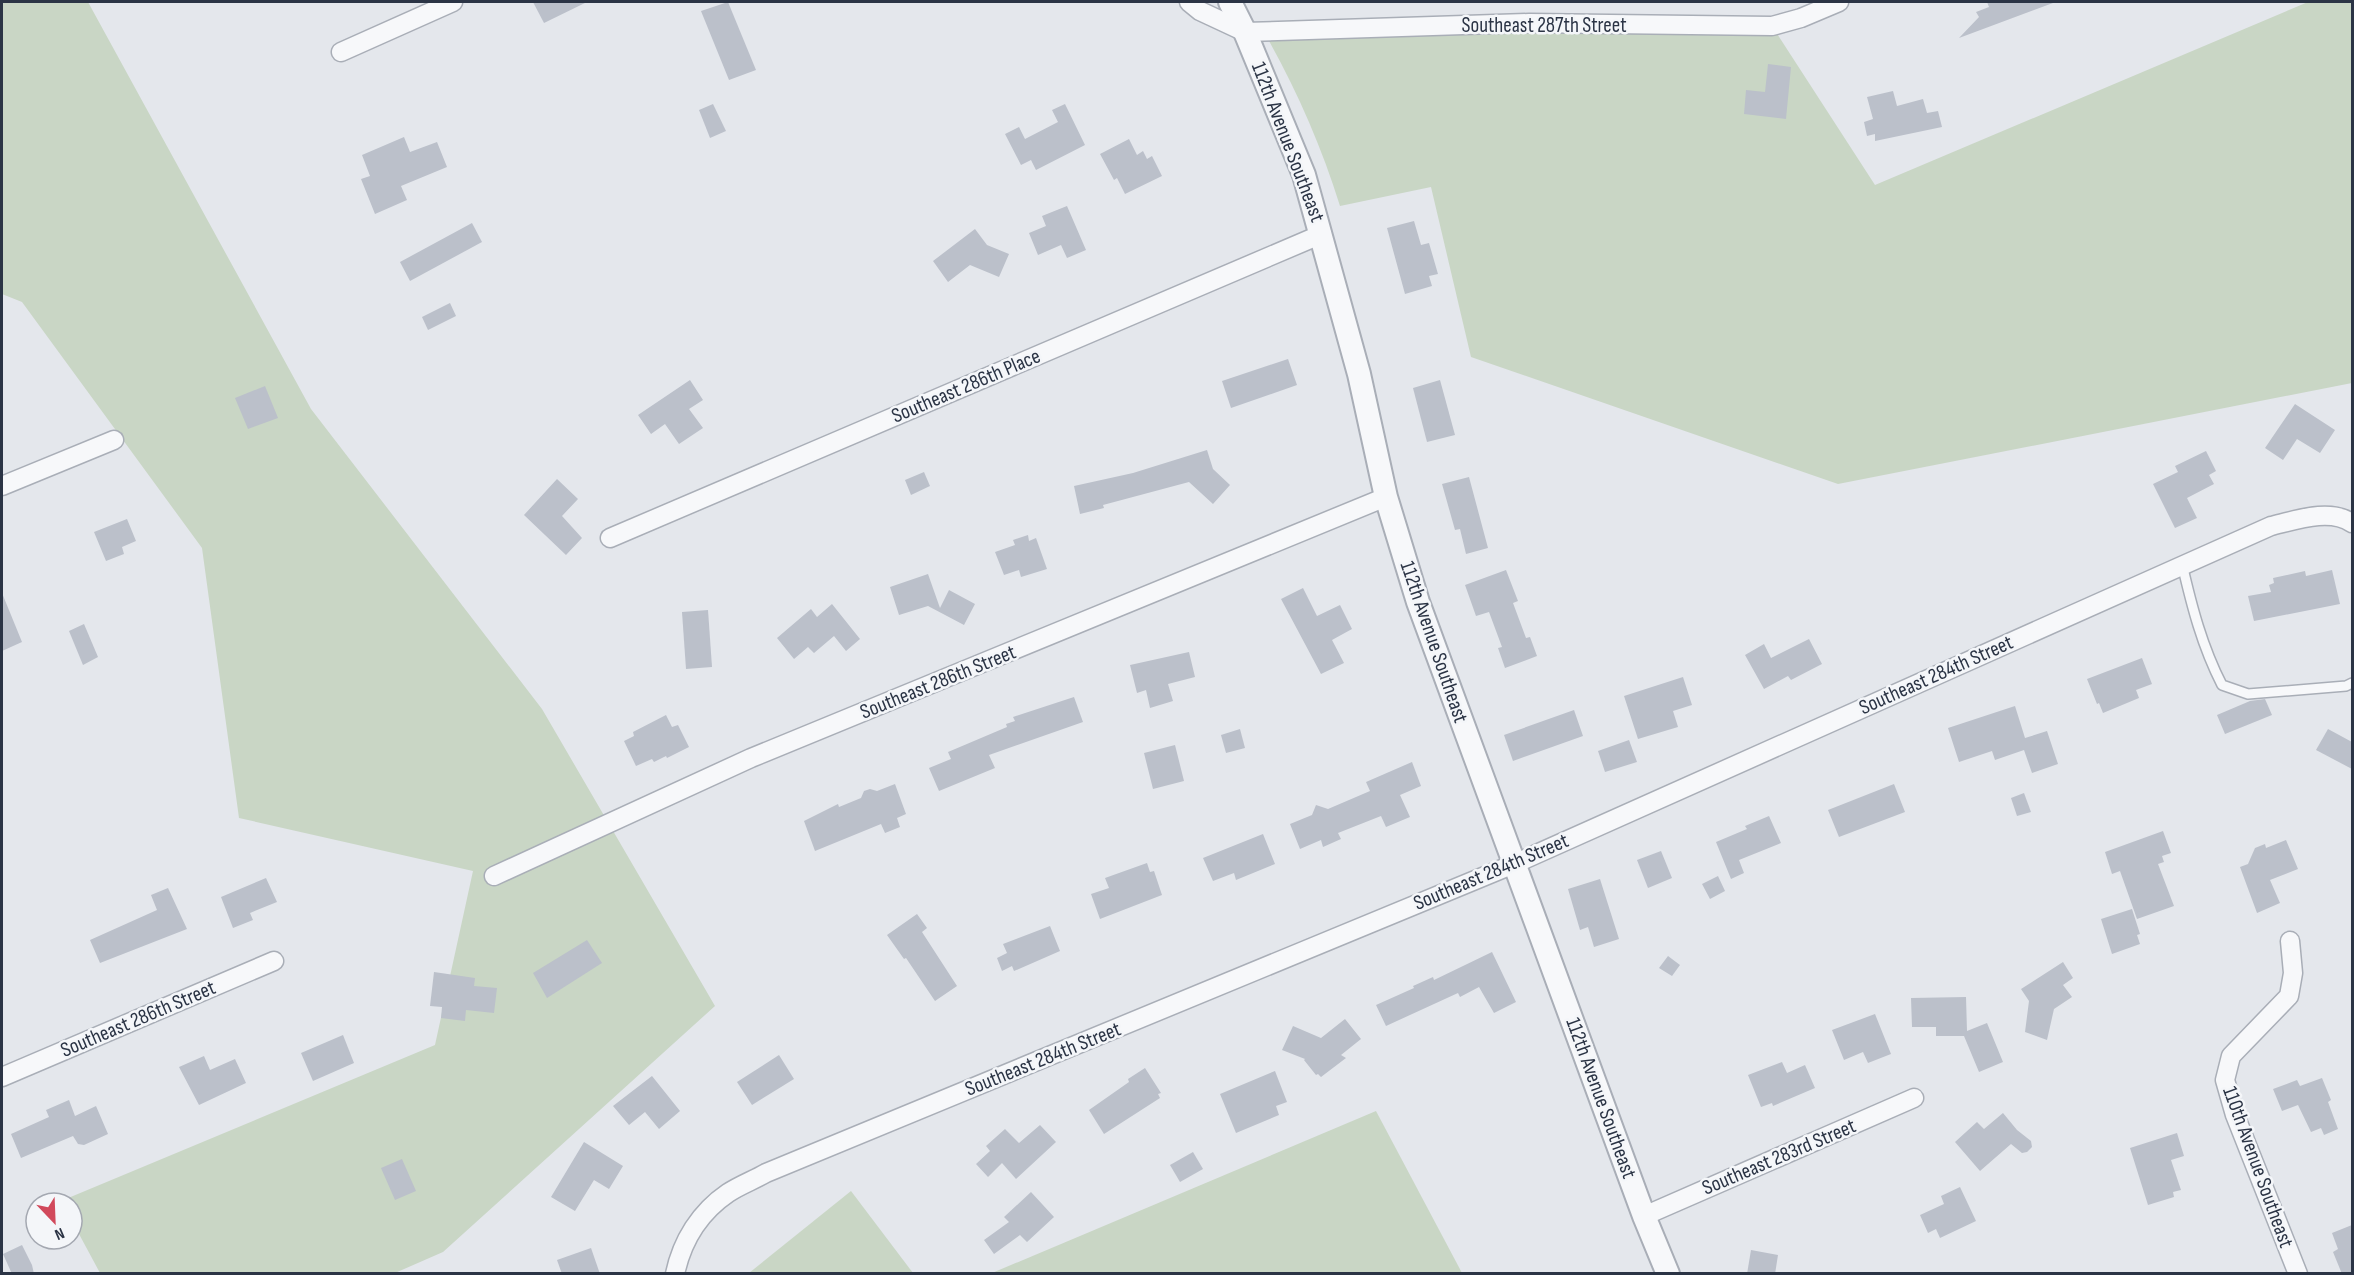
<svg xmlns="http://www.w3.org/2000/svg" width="2354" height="1275" font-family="'Sofia Sans Condensed',sans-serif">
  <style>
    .green { fill: #c9d6c5 }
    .building { fill: #bbc0ca }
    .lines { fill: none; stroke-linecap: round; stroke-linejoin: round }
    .service-casing { stroke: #a9aeb7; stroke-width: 12 }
    .minor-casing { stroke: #a9aeb7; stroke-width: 21 }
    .tertiary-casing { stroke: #a9aeb7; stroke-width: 26 }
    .service { stroke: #f7f8fa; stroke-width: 9 }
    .minor { stroke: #f7f8fa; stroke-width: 18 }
    .tertiary { stroke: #f7f8fa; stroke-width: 22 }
    .labels { text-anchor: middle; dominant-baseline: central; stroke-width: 5; stroke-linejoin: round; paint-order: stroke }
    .street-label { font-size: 21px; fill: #2b3445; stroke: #f4f6f9 }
  </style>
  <rect width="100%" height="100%" fill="#e4e7ec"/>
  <g class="green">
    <polygon points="2,2 88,2 311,409 542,709 715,1006 443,1252 395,1273 100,1273 72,1221 72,1203 61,1201 435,1045 473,871 239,818 202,548 22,302 2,294"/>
    <path d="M2308 2H2352V383L1838 484 1471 357 1431 187 1340 206C1321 145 1296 88 1264 32L1772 26 1875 185Z"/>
    <polygon points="1376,1111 1462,1273 992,1273"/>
    <polygon points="851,1191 913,1273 749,1273"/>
  </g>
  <g class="building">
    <polygon points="533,2 587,2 544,23"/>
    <polygon points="728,2 756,70 729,80 701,11"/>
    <polygon points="1987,2 2053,2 2053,3 1959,38 1979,17 1976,12 1989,7"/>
    <polygon points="1768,64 1791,67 1786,119 1744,114 1746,90 1765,92"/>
    <polygon points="1893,91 1897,106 1923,99 1927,113 1938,111 1942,127 1875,141 1875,134 1867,136 1864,122 1873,119 1867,97"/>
    <polygon points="713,104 726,131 710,138 699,110"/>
    <polygon points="1065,104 1085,145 1036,170 1031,160 1021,165 1005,134 1019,127 1025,139 1058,122 1052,110"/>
    <polygon points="404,137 410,152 437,142 447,167 401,186 407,200 375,214 361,179 370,176 362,155"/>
    <polygon points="1129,139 1137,155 1143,151 1147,159 1152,156 1162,176 1125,194 1117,178 1114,180 1100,154"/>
    <polygon points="1067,206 1086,250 1067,258 1061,245 1038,255 1029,233 1046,226 1042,216"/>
    <polygon points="1414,221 1421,245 1429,243 1438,274 1429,276 1432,286 1405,294 1387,228"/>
    <polygon points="472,223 482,242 410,281 400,262"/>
    <polygon points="975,229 987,245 1009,254 999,277 970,265 948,282 933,261"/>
    <polygon points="450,303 456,316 428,330 422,317"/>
    <polygon points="1288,359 1297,385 1231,408 1222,381"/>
    <polygon points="690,380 703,400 689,409 703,428 679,444 665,424 651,434 638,415"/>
    <polygon points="1440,380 1455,435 1427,442 1413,388"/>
    <polygon points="265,386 278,418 248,429 235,398"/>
    <polygon points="2295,404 2335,430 2320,453 2297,439 2283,460 2265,448"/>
    <polygon points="1207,450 1213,469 1230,485 1213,504 1189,482 1103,505 1104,508 1080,514 1074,486 1133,473"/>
    <polygon points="2206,451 2216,471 2209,475 2214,484 2187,498 2197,518 2175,528 2153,484 2178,472 2175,466"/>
    <polygon points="924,472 930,486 911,495 905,480"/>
    <polygon points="1469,477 1488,548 1466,554 1460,529 1455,530 1442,484"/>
    <polygon points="557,479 578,499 562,516 582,538 566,555 524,515"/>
    <polygon points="127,519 136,541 122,547 124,554 106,561 94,532"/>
    <polygon points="1028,535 1029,541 1036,538 1047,569 1021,577 1019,570 1004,575 995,552 1015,545 1013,540"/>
    <polygon points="1506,570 1518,601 1513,603 1526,638 1530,637 1537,656 1505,668 1498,648 1502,647 1489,612 1476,616 1465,585"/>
    <polygon points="2332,570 2340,604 2254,621 2248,596 2271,592 2269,585 2274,583 2273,578 2305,571 2306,576"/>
    <polygon points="928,574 940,608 949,590 975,604 964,625 928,606 899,615 890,587"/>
    <polygon points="1303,588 1317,616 1340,605 1352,629 1332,640 1344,663 1321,674 1281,599"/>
    <polygon points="2,593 22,642 2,651"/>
    <polygon points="832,604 860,639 846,651 834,636 814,653 808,647 794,659 777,638 811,609 817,617"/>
    <polygon points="708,610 712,667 686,669 682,612"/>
    <polygon points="84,624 98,657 83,665 69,631"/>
    <polygon points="1809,639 1822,664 1791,680 1788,676 1764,689 1745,655 1764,644 1771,658"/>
    <polygon points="1189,652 1195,677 1168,684 1173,701 1150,708 1146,690 1137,693 1130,665"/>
    <polygon points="2142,658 2152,684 2136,690 2139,698 2103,713 2099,703 2097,704 2087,679"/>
    <polygon points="1683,677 1692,705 1673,711 1678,727 1638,739 1624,696"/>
    <polygon points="1074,697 1083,722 989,755 995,768 939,791 929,768 951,759 948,752 1007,727 1006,724 1015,721 1013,717"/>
    <polygon points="2265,699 2272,715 2225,734 2217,715 2250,701"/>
    <polygon points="2015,706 2025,738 2047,731 2058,764 2032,773 2024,750 1995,760 1992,751 1959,762 1948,728"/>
    <polygon points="1574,710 1583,736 1513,761 1504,735"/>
    <polygon points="666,715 672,727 678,725 689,747 667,758 666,756 654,762 652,759 636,766 624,741 634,736 633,732"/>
    <polygon points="1240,729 1245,748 1226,753 1221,735"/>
    <polygon points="2328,729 2352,742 2352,769 2316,750"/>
    <polygon points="1629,740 1637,762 1605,772 1598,751"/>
    <polygon points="1175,745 1184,781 1153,789 1144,753"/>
    <polygon points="1412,762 1421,786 1400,795 1410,817 1386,827 1381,816 1338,833 1341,839 1323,847 1321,840 1300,849 1290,824 1312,815 1316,805 1328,809 1370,791 1366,782"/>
    <polygon points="895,784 906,814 897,818 900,827 885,833 881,824 815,851 804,821 838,804 839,807 861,798 864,791 870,789 877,791"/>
    <polygon points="1894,784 1905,812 1839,837 1828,810"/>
    <polygon points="2024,793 2031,812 2017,816 2011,798"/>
    <polygon points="1769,816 1781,843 1739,860 1744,873 1731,879 1716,842 1747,829 1745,826"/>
    <polygon points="2163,831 2171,853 2162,856 2164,862 2158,864 2174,906 2137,919 2120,871 2112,874 2105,852"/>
    <polygon points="1263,834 1275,864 1236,880 1234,873 1213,881 1203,858"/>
    <polygon points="2286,840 2298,869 2270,880 2280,903 2257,913 2240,867 2248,864 2255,848 2265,844 2266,848"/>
    <polygon points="1661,851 1672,878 1648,888 1637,860"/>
    <polygon points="1147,863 1150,872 1154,871 1162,895 1100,919 1091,894 1109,888 1105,878"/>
    <polygon points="1718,876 1725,891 1710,899 1702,884"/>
    <polygon points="266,878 277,902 250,913 253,920 233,928 221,897"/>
    <polygon points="1600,879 1619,939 1594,947 1588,927 1580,930 1568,889"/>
    <polygon points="168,888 187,929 100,963 90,940 157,910 151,895"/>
    <polygon points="2132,909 2140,934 2137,935 2140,944 2112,954 2101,919"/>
    <polygon points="917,914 927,928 922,932 957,986 935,1001 906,958 904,959 887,935"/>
    <polygon points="1050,926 1060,951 1014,971 1012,966 1002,971 997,958 1007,953 1003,944"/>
    <polygon points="587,940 602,963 547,998 533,973"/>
    <polygon points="1492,952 1516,1002 1494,1013 1479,987 1460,997 1458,993 1386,1026 1376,1005 1414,988 1413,986 1433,977 1434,980"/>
    <polygon points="1668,956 1680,965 1672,976 1659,968"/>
    <polygon points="2063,962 2073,978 2063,985 2072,997 2054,1009 2047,1040 2025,1032 2029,1001 2021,989"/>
    <polygon points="434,972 475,978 474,986 497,988 494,1013 466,1010 465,1021 441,1018 442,1007 430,1006"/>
    <polygon points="1966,997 1967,1031 1987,1023 2003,1062 1979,1072 1964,1036 1936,1036 1936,1027 1912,1027 1911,998"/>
    <polygon points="1875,1014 1891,1054 1868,1063 1863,1052 1844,1060 1832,1030"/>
    <polygon points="1345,1019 1361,1039 1341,1055 1346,1058 1321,1077 1318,1074 1316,1075 1304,1060 1305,1059 1282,1050 1293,1026 1321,1038"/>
    <polygon points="343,1035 354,1063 313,1081 301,1053"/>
    <polygon points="779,1055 794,1079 752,1105 737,1082"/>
    <polygon points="204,1056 210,1070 235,1059 246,1083 199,1105 179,1067"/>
    <polygon points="1782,1062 1787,1073 1805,1065 1815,1088 1773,1106 1772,1103 1761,1107 1748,1075"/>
    <polygon points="1145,1068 1161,1093 1158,1094 1160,1098 1104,1134 1089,1110 1129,1082 1128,1079"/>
    <polygon points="1275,1071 1287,1102 1276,1106 1279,1115 1236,1133 1220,1094"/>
    <polygon points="652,1076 680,1111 659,1129 645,1112 629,1125 613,1106"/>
    <polygon points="2322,1078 2331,1100 2328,1102 2338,1129 2324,1135 2321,1128 2311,1132 2298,1105 2282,1111 2273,1089 2297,1080 2300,1086"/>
    <polygon points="69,1100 75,1116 96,1106 108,1134 84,1145 78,1144 73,1136 21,1158 11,1134 49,1117 46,1110"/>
    <polygon points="2003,1113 2017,1130 2031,1141 2032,1147 2027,1152 2022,1153 2011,1144 1980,1171 1955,1142 1977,1122 1984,1129"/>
    <polygon points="1040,1125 1056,1142 1016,1179 1002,1163 988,1177 976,1164 990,1151 986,1146 1005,1129 1019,1143"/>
    <polygon points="2177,1133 2184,1156 2171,1160 2181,1190 2173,1192 2174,1197 2148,1205 2130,1148"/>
    <polygon points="584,1142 623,1166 609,1189 594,1180 575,1211 551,1197"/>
    <polygon points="1193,1152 1203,1169 1180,1182 1170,1165"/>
    <polygon points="402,1159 416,1191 395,1200 381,1168"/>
    <polygon points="1960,1187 1976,1221 1940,1238 1936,1229 1928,1233 1920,1215 1944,1204 1941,1196"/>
    <polygon points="1031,1192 1054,1217 1027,1242 1020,1235 994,1254 984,1240 1009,1222 1004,1217"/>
    <polygon points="2352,1225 2352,1274 2342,1274 2333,1252 2338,1249 2332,1233"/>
    <polygon points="22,1245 32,1265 34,1274 12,1274 3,1254"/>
    <polygon points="591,1248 600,1274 562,1274 557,1260"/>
    <polygon points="1751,1250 1778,1255 1775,1274 1747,1274"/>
  </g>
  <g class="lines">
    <g class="service-casing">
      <path id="service" d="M2182 564C2192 607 2202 646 2222 685L2248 694 2346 686 2352 683"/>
    </g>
    <g class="minor-casing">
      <g id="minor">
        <polyline points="1189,2 1200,11 1245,32 1529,23 1772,26 1801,18 1839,2"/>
        <polyline points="341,52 453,2"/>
        <polyline points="2,486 114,440"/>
        <polyline points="610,538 1322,234"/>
        <polyline points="494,876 751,758 1386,497"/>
        <polyline points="2290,941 2293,973 2289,996 2231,1056 2225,1080 2235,1115 2298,1274"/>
        <polyline points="2,1077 274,961"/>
        <polyline points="1644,1216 1914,1098"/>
        <path d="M675 1274C682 1241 700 1212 728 1193 740 1185 754 1180 766 1173L1514 864 2271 526C2296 520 2330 508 2352 523"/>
      </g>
    </g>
    <g class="tertiary-casing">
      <polyline id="tertiary" points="1230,2 1245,32 1304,175 1359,374 1386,497 1418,602 1644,1216 1668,1274"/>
    </g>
    <use href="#service" class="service"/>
    <use href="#minor" class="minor"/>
    <use href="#tertiary" class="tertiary"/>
  </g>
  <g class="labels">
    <g class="street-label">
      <text x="1544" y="25">Southeast 287th Street</text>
      <text transform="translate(1288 142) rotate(69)">112th Avenue Southeast</text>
      <text transform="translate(966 386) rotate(-23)">Southeast 286th Place</text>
      <text transform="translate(1434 642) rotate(71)">112th Avenue Southeast</text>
      <text transform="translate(1936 675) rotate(-24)">Southeast 284th Street</text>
      <text transform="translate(938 682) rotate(-22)">Southeast 286th Street</text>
      <text transform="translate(1491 872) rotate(-23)">Southeast 284th Street</text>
      <text transform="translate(138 1019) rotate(-23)">Southeast 286th Street</text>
      <text transform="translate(1043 1059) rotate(-22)">Southeast 284th Street</text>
      <text transform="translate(1601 1098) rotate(70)">112th Avenue Southeast</text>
      <text transform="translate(1779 1157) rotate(-23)">Southeast 283rd Street</text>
      <text transform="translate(2258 1167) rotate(70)">110th Avenue Southeast</text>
    </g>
  </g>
  <rect width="2354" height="1275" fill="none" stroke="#2b3445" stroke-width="6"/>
  <g transform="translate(54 1221) rotate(157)"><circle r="28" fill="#f4f6f9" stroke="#a4a8b1" stroke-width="1.5"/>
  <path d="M0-4.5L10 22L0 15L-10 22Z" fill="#d1495b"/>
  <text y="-9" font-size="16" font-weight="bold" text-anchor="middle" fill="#2b3445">N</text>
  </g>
</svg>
